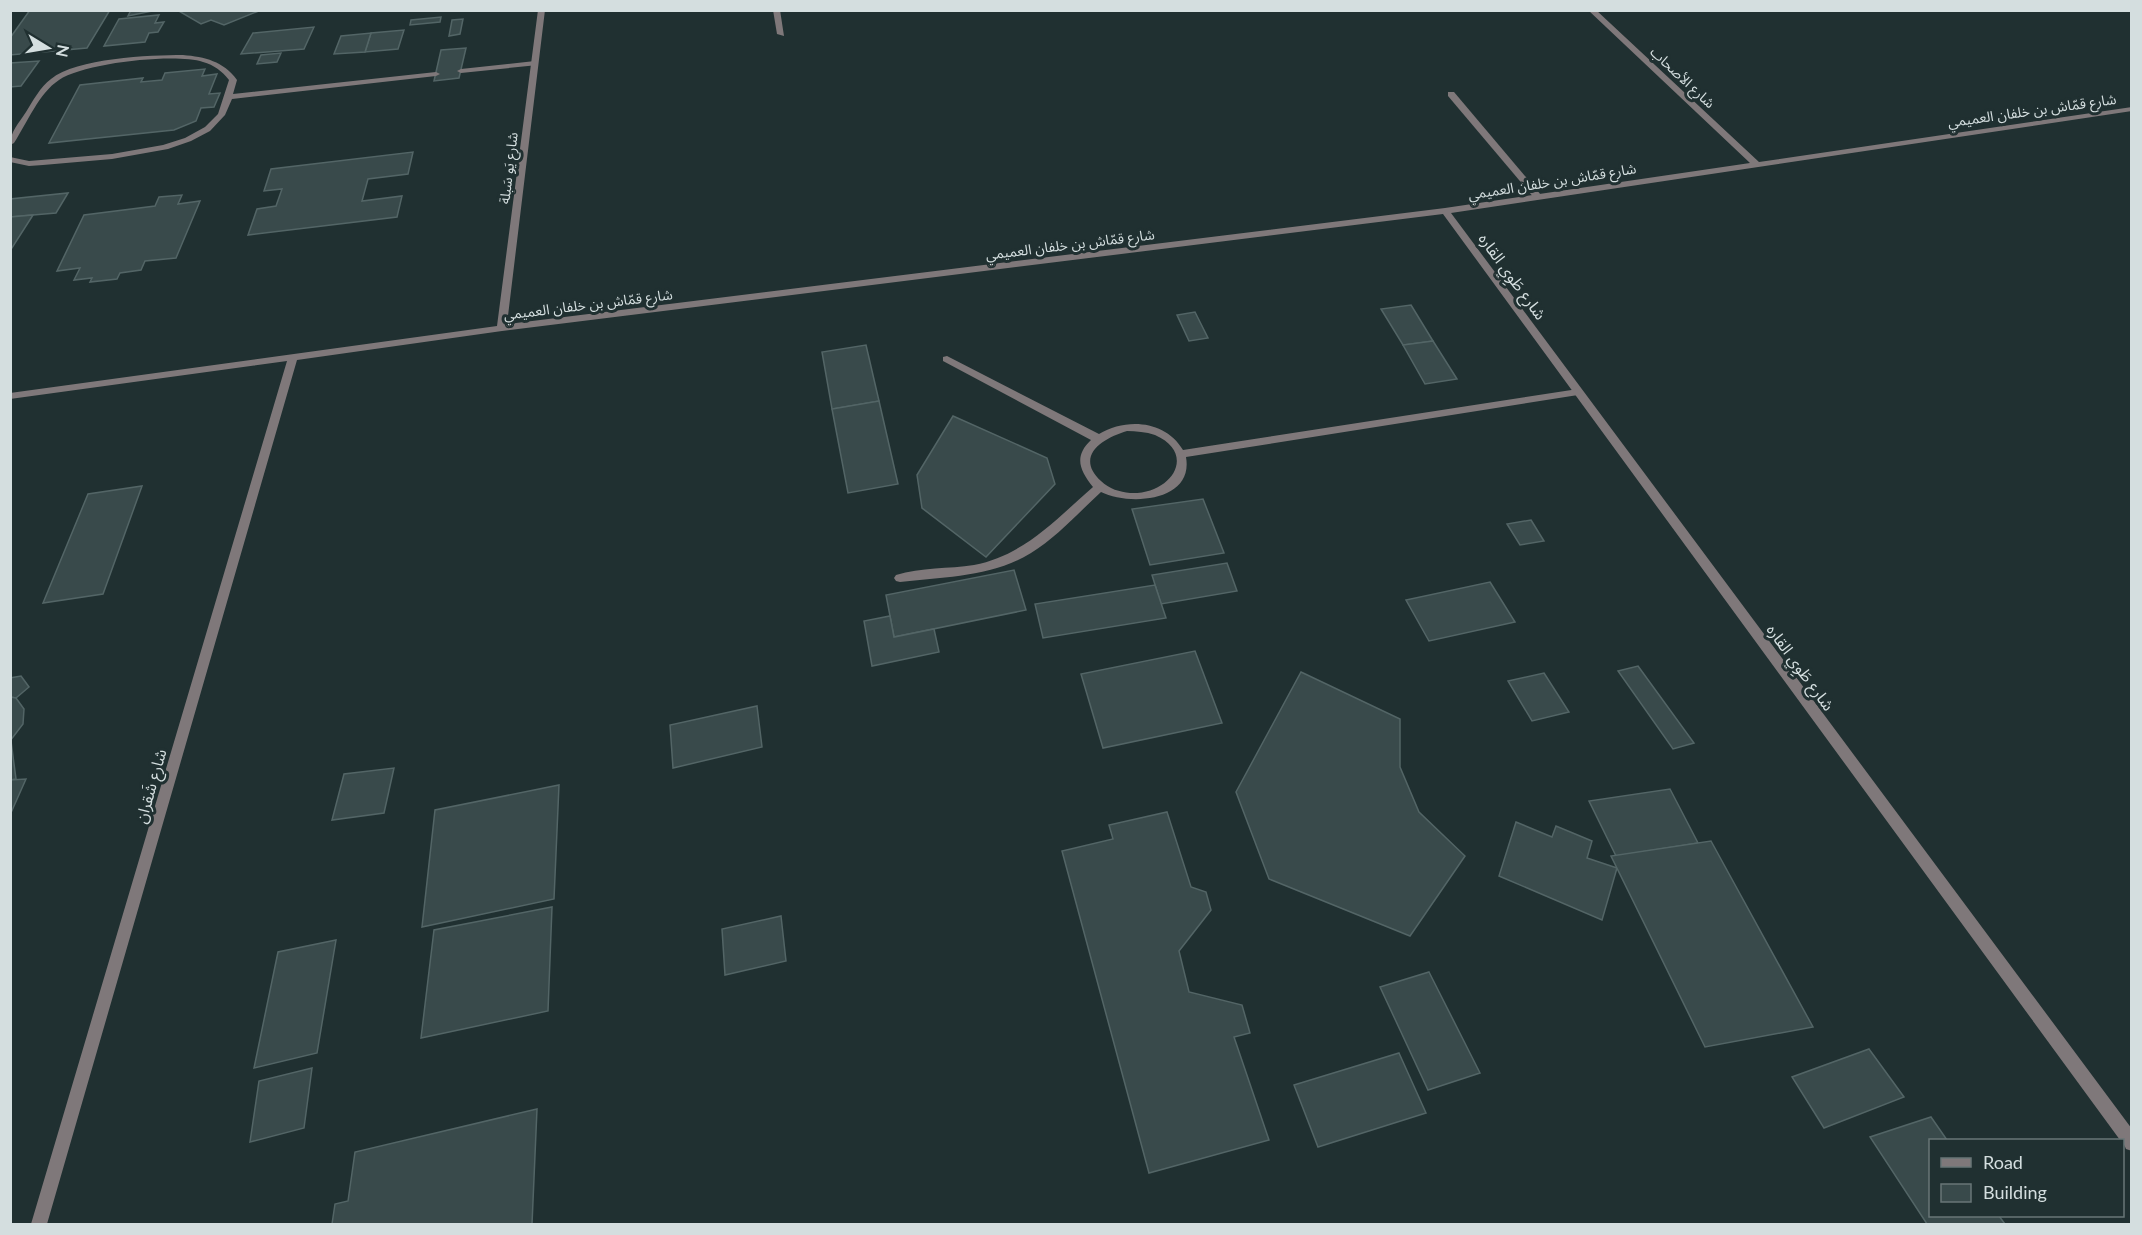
<svg xmlns="http://www.w3.org/2000/svg" width="2142" height="1235" font-family="Lato,'Noto Sans Arabic',sans-serif">
  <style>
    .building { fill: #394a4b; stroke: #536566; stroke-width: 1.5 }
    .lines { fill: none; stroke-linecap: round; stroke-linejoin: round }
    .lane { fill: #7f787a; fill-rule: evenodd }
    .street { fill: #7f787a; fill-rule: evenodd }
    .labels { text-anchor: middle; dominant-baseline: central; stroke-width: 6; stroke-linejoin: round; paint-order: stroke }
    .far-street-label { font-size: 14px; fill: #d4dedf; stroke: #203031 }
    .street-label { font-size: 16px; fill: #d4dedf; stroke: #203031 }
  </style>
  <rect width="100%" height="100%" fill="#203031"/>
  <g class="building">
    <polygon points="30,10 110,10 87,48 10,55 10,38"/>
    <polygon points="131,10 157,10 128,16"/>
    <polygon points="177,10 261,10 224,25 211,20 201,24"/>
    <polygon points="159,15 155,23 164,22 158,32 149,33 145,42 104,46 119,19"/>
    <polygon points="441,17 440,22 410,25 411,20"/>
    <polygon points="463,19 460,34 449,36 452,20"/>
    <polygon points="314,27 304,49 241,54 253,33"/>
    <polygon points="404,30 398,49 365,52 371,33"/>
    <polygon points="371,33 365,52 334,54 341,36"/>
    <polygon points="466,48 459,78 434,81 441,50"/>
    <polygon points="281,53 277,62 257,64 261,55"/>
    <polygon points="39,61 21,86 10,87 10,63"/>
    <polygon points="205,69 202,76 217,74 209,94 220,93 214,107 201,108 196,121 174,130 49,143 80,85 143,78 141,82 162,80 165,73"/>
    <polygon points="413,152 408,174 368,179 362,201 402,196 397,217 248,235 257,209 276,206 282,189 264,191 271,169"/>
    <polygon points="68,193 56,213 10,217 10,199"/>
    <polygon points="182,195 178,204 200,201 176,258 145,261 141,270 120,273 117,279 90,282 92,278 74,280 80,268 57,271 84,215 155,206 159,197"/>
    <polygon points="33,215 10,251 10,217"/>
    <polygon points="1411,305 1433,341 1403,345 1381,309"/>
    <polygon points="1195,312 1208,338 1189,341 1177,315"/>
    <polygon points="1433,341 1457,379 1425,384 1403,345"/>
    <polygon points="866,345 879,401 832,409 822,352"/>
    <polygon points="879,401 898,484 848,493 832,409"/>
    <polygon points="953,416 1047,458 1055,484 986,557 922,508 917,475"/>
    <polygon points="142,486 103,594 43,603 88,494"/>
    <polygon points="1203,499 1224,553 1150,565 1132,509"/>
    <polygon points="1531,520 1544,541 1520,545 1507,524"/>
    <polygon points="1227,563 1237,591 1161,604 1152,575"/>
    <polygon points="1014,570 1026,610 894,637 886,595"/>
    <polygon points="1490,582 1515,622 1429,641 1406,600"/>
    <polygon points="1155,585 1166,618 1043,638 1035,604"/>
    <polygon points="890,616 894,637 934,629 939,652 872,666 864,621"/>
    <polygon points="1195,651 1222,723 1103,748 1081,674"/>
    <polygon points="1638,666 1694,743 1673,749 1618,671"/>
    <polygon points="1301,672 1400,719 1400,767 1419,812 1465,856 1410,936 1269,879 1236,792"/>
    <polygon points="1544,673 1569,712 1532,721 1508,681"/>
    <polygon points="21,676 29,687 16,698 10,697 10,678"/>
    <polygon points="10,697 16,698 24,709 23,724 10,741"/>
    <polygon points="757,706 762,747 673,768 670,725"/>
    <polygon points="11,741 16,779 10,780 10,741"/>
    <polygon points="394,768 384,813 332,820 344,774"/>
    <polygon points="26,779 10,815 10,780"/>
    <polygon points="559,785 554,899 422,927 435,810"/>
    <polygon points="1670,789 1698,843 1616,856 1589,801"/>
    <polygon points="1167,812 1191,887 1206,892 1211,910 1179,951 1189,992 1242,1005 1250,1033 1234,1037 1269,1140 1149,1173 1062,851 1113,839 1109,825"/>
    <polygon points="1516,822 1552,837 1556,826 1592,841 1587,858 1617,868 1602,920 1499,876"/>
    <polygon points="1711,841 1813,1027 1705,1047 1611,856"/>
    <polygon points="552,907 548,1011 421,1038 434,930"/>
    <polygon points="781,916 786,961 725,975 722,929"/>
    <polygon points="336,940 317,1053 254,1068 278,952"/>
    <polygon points="1429,972 1480,1073 1428,1090 1380,987"/>
    <polygon points="1869,1049 1904,1097 1824,1128 1792,1077"/>
    <polygon points="1399,1053 1426,1113 1318,1147 1294,1085"/>
    <polygon points="312,1068 304,1128 250,1142 259,1081"/>
    <polygon points="537,1109 532,1224 332,1224 335,1204 348,1201 355,1152"/>
    <polygon points="1931,1117 1947,1140 1930,1140 1930,1216 1999,1216 2005,1224 1927,1224 1870,1137"/>
  </g>
  <g class="lines">
    <g class="lane">
      <polygon points="773,10 780,10 784,36 777,34"/>
      <path d="M183 55C205 57 223 61 237 80L233 94 436 72 440 74 436 76 232 99 225 115 210 131 191 141 168 149 112 159 43 165 29 166 10 162V157L29 161 112 154 163 145 185 138 205 127 218 114 229 80C222 71 214 65 203 62 174 53 85 63 59 80 39 93 27 123 14 143L10 145C10 132 19 123 26 112 33 101 40 87 51 79 76 58 150 55 183 55Z"/>
      <polygon points="535,61 538,61 538,65 461,73 457,71 461,69"/>
      <polygon points="1448,92 1454,92 1541,195 1541,199 1535,199 1448,96"/>
      <path d="M947 356 1099 434C1126 418 1165 420 1183 450L1578 389 1583 392 1578 395 1186 457C1194 502 1129 506 1101 492 1078 513 1057 537 1031 553 992 577 944 577 900 582L896 581 894 578 896 575C921 567 949 569 974 565 1025 555 1056 519 1093 487 1079 470 1074 456 1091 440L943 361V357ZM1127 431C1136 431 1146 432 1155 435 1198 454 1171 495 1130 493 1120 492 1109 489 1101 481 1074 456 1103 438 1127 431Z"/>
    </g>
    <polygon class="street" points="538,10 545,10 507,324 1445,208 1750,163 1588,10 1596,10 1759,162 2132,107 2132,111 1451,213 2132,1129 2132,1151 2126,1149 2122,1140 2120,1140 1443,214 502,331 297,360 47,1224 31,1224 287,361 10,399 10,393 497,326"/>
  </g>
  <g class="labels">
    <g class="far-street-label">
      <text transform="translate(1683 77) rotate(43)">شارع الأصحاب</text>
      <text transform="translate(2032 110) rotate(-8)">شارع قمّاش بن خلفان العميمي</text>
      <text transform="translate(508 168) rotate(-83)">شارع يَو سَبلة</text>
      <text transform="translate(1552 181) rotate(-9)">شارع قمّاش بن خلفان العميمي</text>
      <text transform="translate(1070 244) rotate(-7)">شارع قمّاش بن خلفان العميمي</text>
      <text transform="translate(588 304) rotate(-7)">شارع قمّاش بن خلفان العميمي</text>
    </g>
    <g class="street-label">
      <text transform="translate(1513 276) rotate(54)">شارع طَوِي القاره</text>
      <text transform="translate(1801 667) rotate(54)">شارع طَوِي القاره</text>
      <text transform="translate(150 786) rotate(-74)">شارع شَقران</text>
    </g>
  </g>
  <rect width="2142" height="1235" fill="none" stroke="#d4dedf" stroke-width="24"/>
  <rect x="1929" y="1139" width="195" height="78" fill="#203031" stroke="#687677" stroke-width="1.5"/>
  <rect x="1941" y="1158" width="30" height="9" fill="#7f787a" stroke="#687677" stroke-width="1.5"/>
  <text x="1983" y="1169" font-size="18" fill="#d4dedf">Road</text>
  <rect x="1941" y="1184" width="30" height="18" fill="#394a4b" stroke="#687677" stroke-width="1.5"/>
  <text x="1983" y="1199" font-size="18" fill="#d4dedf">Building</text>
  <g transform="translate(48 48) rotate(101)" stroke="#203031" stroke-width="4.5" paint-order="stroke">
  <path d="M0-4.5L10 22L0 15L-10 22Z" fill="#d4dedf"/>
  <text y="-9" font-size="16" font-weight="bold" text-anchor="middle" fill="#d4dedf">N</text>
  </g>
</svg>
